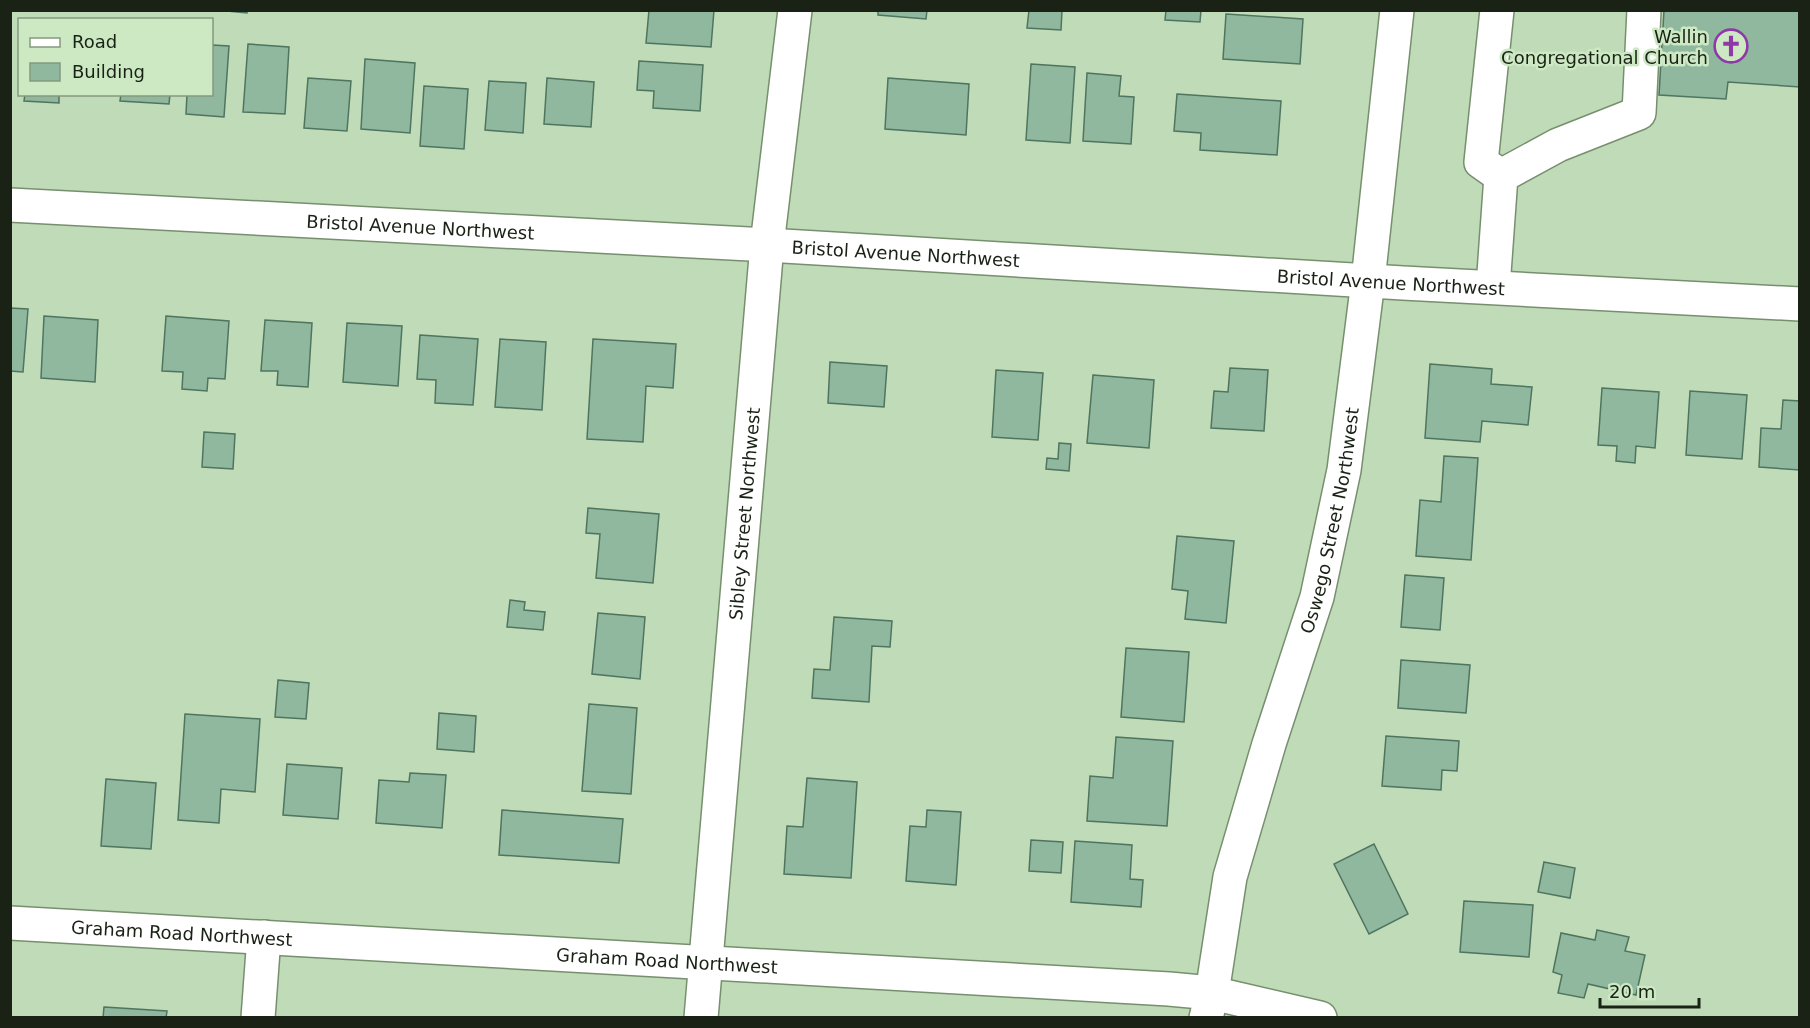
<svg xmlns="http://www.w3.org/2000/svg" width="1810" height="1028" font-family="'DejaVu Sans',sans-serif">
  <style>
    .building { fill: #8fb89f; stroke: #4f755f; stroke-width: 1.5 }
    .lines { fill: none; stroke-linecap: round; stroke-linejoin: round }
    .minor-casing { stroke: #778f6e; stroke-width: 36 }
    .minor { stroke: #fff; stroke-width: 33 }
    .labels { text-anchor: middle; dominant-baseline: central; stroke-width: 5; stroke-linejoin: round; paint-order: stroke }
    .poi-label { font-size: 18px; fill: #192215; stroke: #cde9c4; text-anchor: end }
    .street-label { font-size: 18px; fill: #192215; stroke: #cde9c4 }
  </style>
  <rect width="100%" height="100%" fill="#c0dbb7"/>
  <g class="building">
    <polygon points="216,10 247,10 247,13"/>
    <polygon points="649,10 714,10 711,47 646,43"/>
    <polygon points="878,10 927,10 926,19 878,15"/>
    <polygon points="1029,10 1062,10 1061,30 1027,28"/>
    <polygon points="1166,10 1201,10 1200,22 1165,20"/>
    <polygon points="1664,10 1800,10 1800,87 1728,82 1726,99 1659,95"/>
    <polygon points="1226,14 1303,19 1300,64 1223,59"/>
    <polygon points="248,44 289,47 285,114 243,112"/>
    <polygon points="212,45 229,46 224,117 186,114 187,94 212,94"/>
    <polygon points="365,59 415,63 410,133 361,129"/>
    <polygon points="639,61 703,65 700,111 653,108 654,91 637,90"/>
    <polygon points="1031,64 1075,67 1070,143 1026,140"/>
    <polygon points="1087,73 1121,76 1119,96 1134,97 1131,144 1083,141"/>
    <polygon points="308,78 351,81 347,131 304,128"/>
    <polygon points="547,78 594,82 591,127 544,124"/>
    <polygon points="888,78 969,84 966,135 885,129"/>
    <polygon points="489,81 526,83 523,133 485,130"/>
    <polygon points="424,86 468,89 464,149 420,146"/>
    <polygon points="25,94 59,94 59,103 24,101"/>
    <polygon points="121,94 170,94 169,104 120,101"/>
    <polygon points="1177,94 1281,101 1277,155 1200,150 1201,133 1174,131"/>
    <polygon points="10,308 28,309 23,372 10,371"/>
    <polygon points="44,316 98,320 95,382 41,378"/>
    <polygon points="166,316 229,321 225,379 208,378 207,391 182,389 183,372 162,371"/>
    <polygon points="265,320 312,323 308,387 277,385 278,371 261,371"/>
    <polygon points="347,323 402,326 398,386 343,382"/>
    <polygon points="420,335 478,339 473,405 435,403 436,380 417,379"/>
    <polygon points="500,339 546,342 542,410 495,407"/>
    <polygon points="593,339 676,344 673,388 646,386 643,442 587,439"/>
    <polygon points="830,362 887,366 884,407 828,403"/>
    <polygon points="1430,364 1492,369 1491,384 1532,387 1528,425 1482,421 1480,442 1425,438"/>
    <polygon points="1230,368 1268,370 1264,431 1211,428 1214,391 1228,392"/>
    <polygon points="996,370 1043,373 1038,440 992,437"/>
    <polygon points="1093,375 1154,380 1149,448 1087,443"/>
    <polygon points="1602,388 1659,392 1655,448 1636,446 1635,463 1616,461 1617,446 1598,445"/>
    <polygon points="1690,391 1747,395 1742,459 1686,455"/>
    <polygon points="1783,400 1800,401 1800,470 1759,467 1761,428 1781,429"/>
    <polygon points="204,432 235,434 233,469 202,467"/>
    <polygon points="1059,443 1071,444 1069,471 1046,469 1047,458 1058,459"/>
    <polygon points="1444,456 1478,458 1471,560 1416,556 1420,500 1441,502"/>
    <polygon points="588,508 659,514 653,583 596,578 600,534 586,533"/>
    <polygon points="1177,536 1234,541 1226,623 1185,619 1188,591 1172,589"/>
    <polygon points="1405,575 1444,578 1440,630 1401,627"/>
    <polygon points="510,600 525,602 524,610 545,612 543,630 507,627"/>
    <polygon points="598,613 645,617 640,679 592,674"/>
    <polygon points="834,617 892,621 890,647 872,646 869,702 812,698 814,669 830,670"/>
    <polygon points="1126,648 1189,652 1184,722 1121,717"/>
    <polygon points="1401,660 1470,665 1466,713 1398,708"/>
    <polygon points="278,680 309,683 306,719 275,717"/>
    <polygon points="589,704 637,708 631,794 582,791"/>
    <polygon points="439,713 476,716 474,752 437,749"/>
    <polygon points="185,714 260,719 255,792 221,789 219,823 178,820"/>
    <polygon points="1386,736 1459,741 1457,771 1442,770 1441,790 1382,786"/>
    <polygon points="1116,737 1173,741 1167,826 1087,821 1090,776 1113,778"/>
    <polygon points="287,764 342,768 338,819 283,815"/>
    <polygon points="410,773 446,775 442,828 376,823 379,780 409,782"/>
    <polygon points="807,778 857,782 851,878 784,874 787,826 803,827"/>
    <polygon points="106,779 156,783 151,849 101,846"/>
    <polygon points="502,810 623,819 619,863 499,855"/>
    <polygon points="927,810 961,812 956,885 906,881 910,826 926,827"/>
    <polygon points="1031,840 1063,842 1061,873 1029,871"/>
    <polygon points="1075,841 1132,845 1130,879 1143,880 1141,907 1071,902"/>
    <polygon points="1374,844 1408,914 1369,934 1334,864"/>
    <polygon points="1544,862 1575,868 1570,898 1538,892"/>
    <polygon points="1464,901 1533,905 1529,957 1460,952"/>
    <polygon points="1597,930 1629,937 1625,951 1645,955 1636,995 1588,984 1584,998 1558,993 1562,975 1553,972 1561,933 1595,940"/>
    <polygon points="104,1007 167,1011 166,1018 103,1018"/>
  </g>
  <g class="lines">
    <g class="minor-casing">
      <g id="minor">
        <polyline points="1497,10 1481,162 1501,176"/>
        <path id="s1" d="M10 205 767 245 1403 283 1800 304"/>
        <polyline points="1493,287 1501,176 1558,145 1639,113 1644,10"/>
        <path id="s2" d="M10 923 1169 989 1212 993 1320 1018"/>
        <polyline points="258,1018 264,937"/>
        <path id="s3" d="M701 1018 767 245 795 10"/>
        <path id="s4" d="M1206 1018 1212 993 1230 877 1269 744 1317 597 1344 470 1368 281 1397 10"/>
      </g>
    </g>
    <use href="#minor" class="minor"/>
  </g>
  <defs>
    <g id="church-ring" transform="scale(1.725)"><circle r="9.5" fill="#cde9c4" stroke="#8e39a7" stroke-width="1.5"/><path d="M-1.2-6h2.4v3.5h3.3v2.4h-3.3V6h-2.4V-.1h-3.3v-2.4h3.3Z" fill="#8e39a7"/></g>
  </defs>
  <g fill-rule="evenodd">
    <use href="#church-ring" x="1731" y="46"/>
  </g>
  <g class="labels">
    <g class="poi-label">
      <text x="1708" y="36">Wallin<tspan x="1708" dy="21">Congregational Church</tspan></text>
    </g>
    <g class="street-label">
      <text stroke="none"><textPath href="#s1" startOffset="411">Bristol Avenue Northwest</textPath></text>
      <text stroke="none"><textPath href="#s1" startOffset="897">Bristol Avenue Northwest</textPath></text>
      <text stroke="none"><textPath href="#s1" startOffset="1383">Bristol Avenue Northwest</textPath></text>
      <text stroke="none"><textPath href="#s3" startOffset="506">Sibley Street Northwest</textPath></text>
      <text stroke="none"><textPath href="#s4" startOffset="514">Oswego Street Northwest</textPath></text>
      <text stroke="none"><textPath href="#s2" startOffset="172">Graham Road Northwest</textPath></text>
      <text stroke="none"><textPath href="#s2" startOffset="658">Graham Road Northwest</textPath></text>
    </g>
  </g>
  <rect width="1810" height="1028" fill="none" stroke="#192215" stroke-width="24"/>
  <rect x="18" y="18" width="195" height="78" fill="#cde9c4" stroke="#85997e" stroke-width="1.5"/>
  <rect x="30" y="38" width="30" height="9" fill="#ffffff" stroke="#85997e" stroke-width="1.5"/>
  <text x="72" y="48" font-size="18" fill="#192215">Road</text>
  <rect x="30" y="63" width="30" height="18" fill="#8fb89f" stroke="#85997e" stroke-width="1.5"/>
  <text x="72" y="78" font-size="18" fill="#192215">Building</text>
  <path d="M1600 998v9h99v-9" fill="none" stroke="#192215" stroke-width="3"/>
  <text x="1609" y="998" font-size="18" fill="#192215" stroke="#cde9c4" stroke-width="4.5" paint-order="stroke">20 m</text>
</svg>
